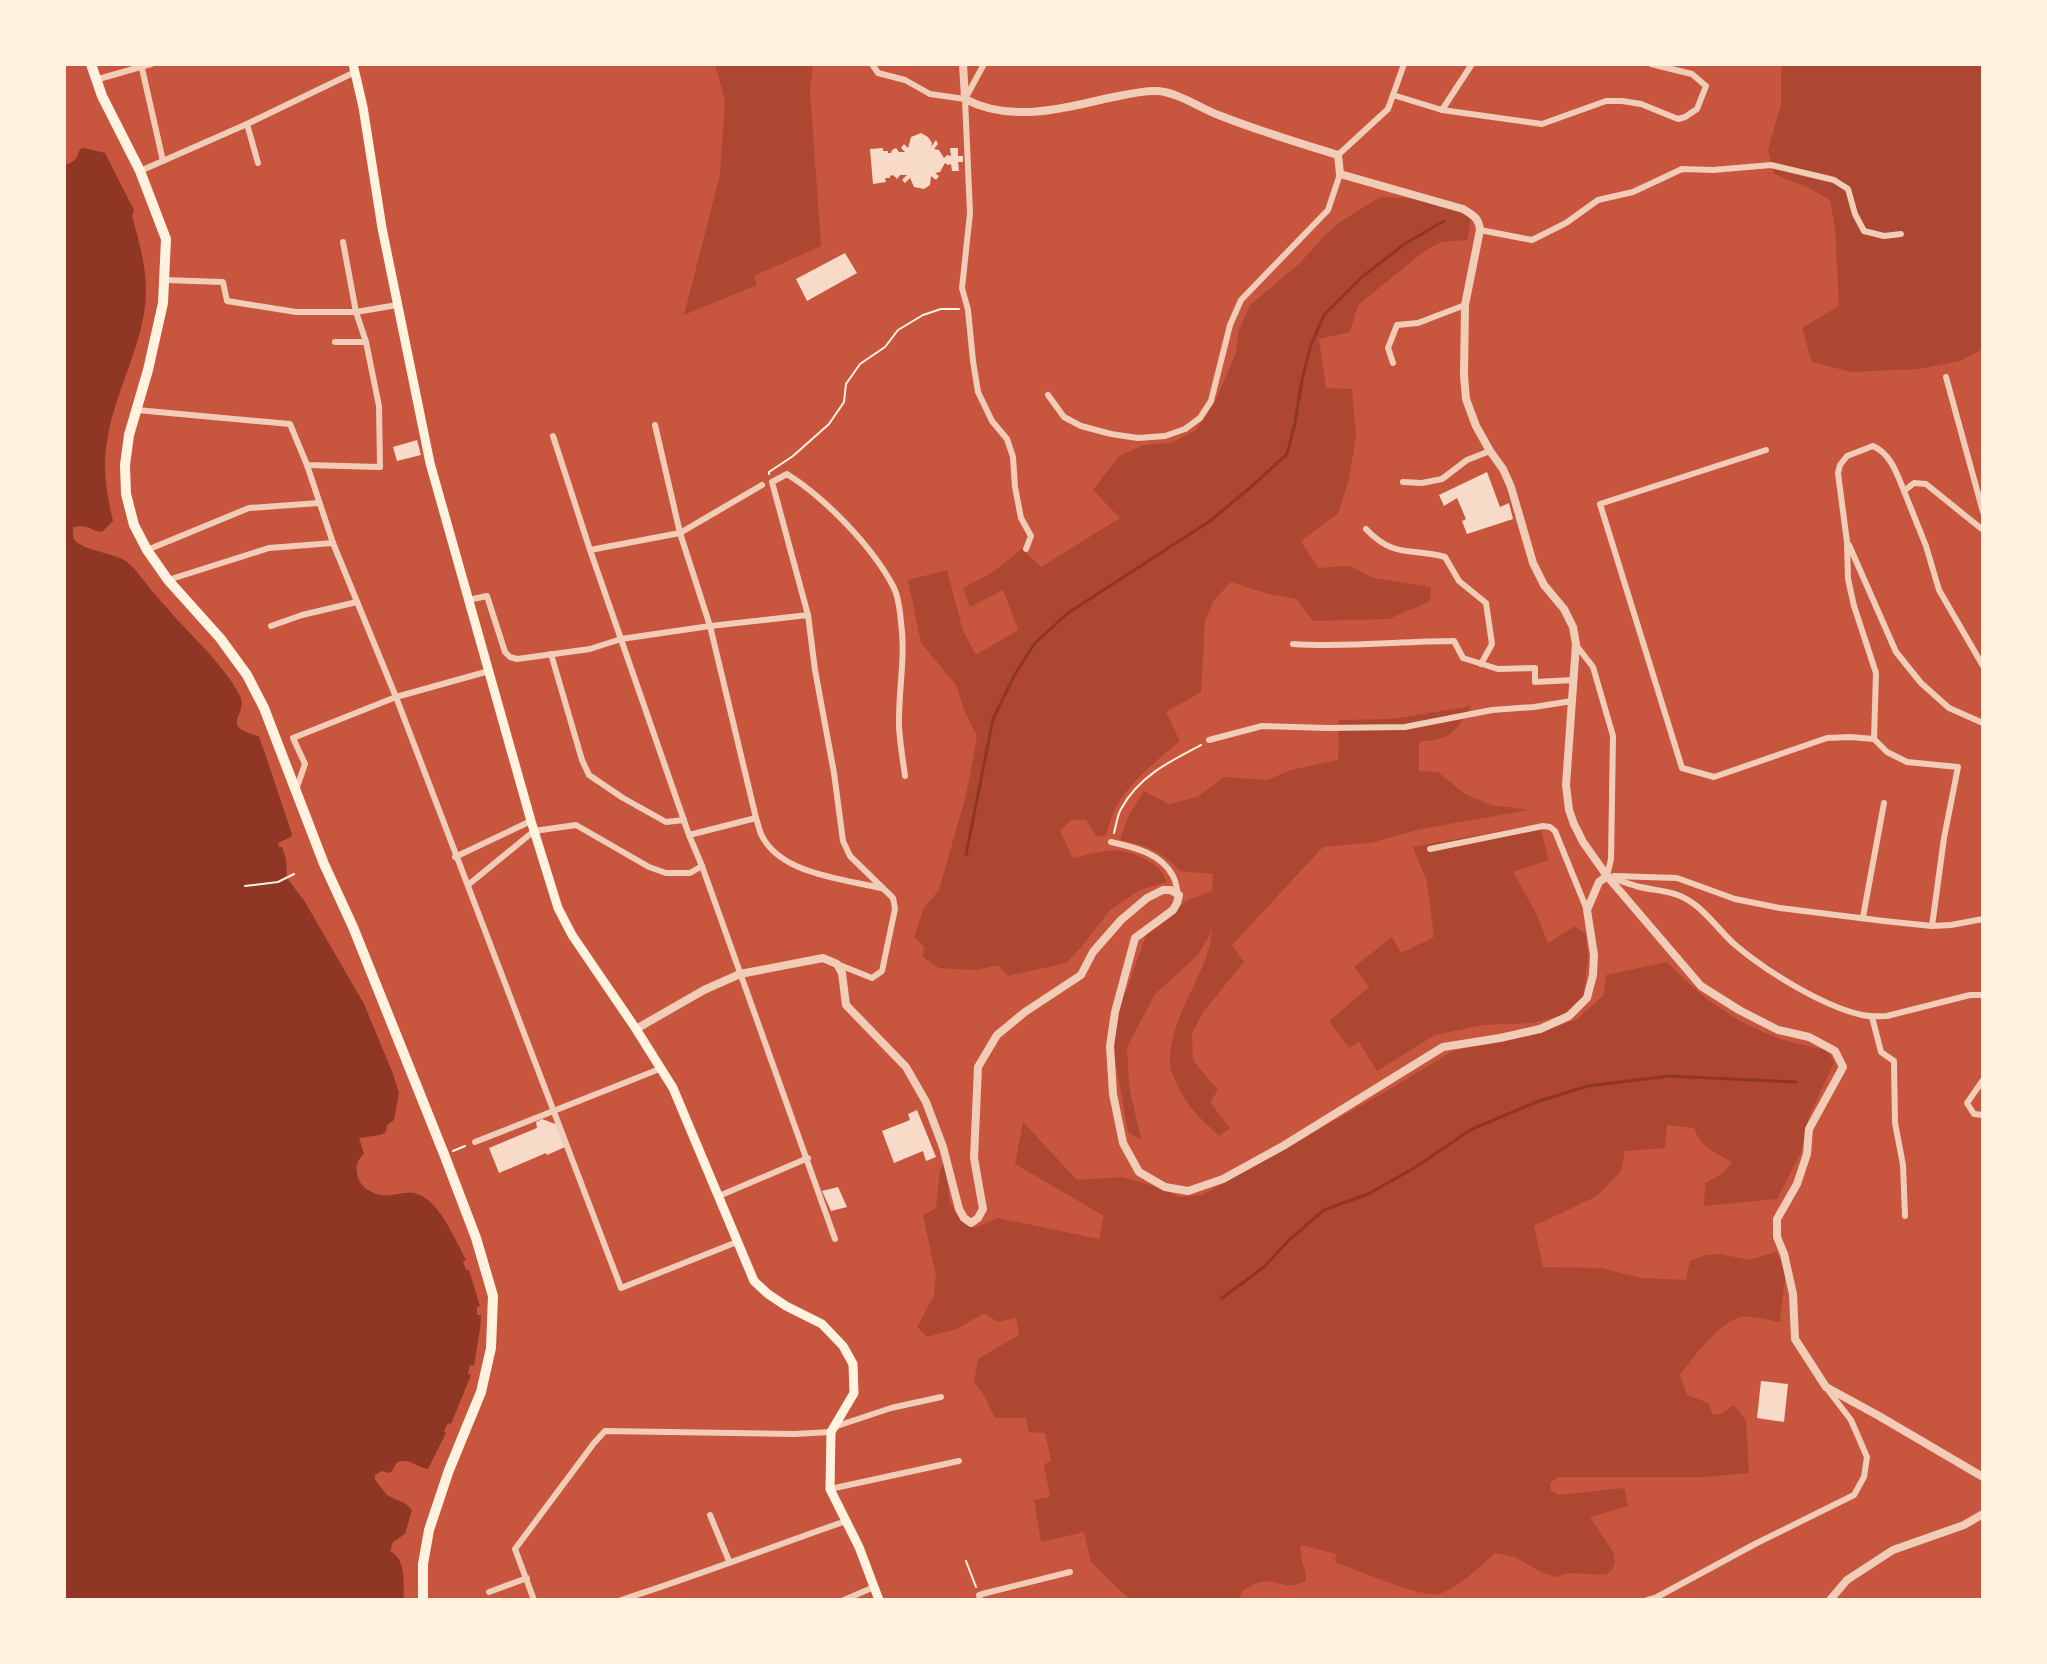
<svg xmlns="http://www.w3.org/2000/svg" width="2047" height="1664" font-family="Signika,sans-serif">
  <style>
    .green { fill: #ae4732 }
    .water { fill: #8f3625 }
    .lines { fill: none; stroke-linecap: round; stroke-linejoin: round }
    .stream { stroke: #8f3625; stroke-width: 3 }
    .building { fill: #f7dbc8 }
    .path { stroke: #fff3e0; stroke-width: 2 }
    .minor { stroke: #f1ccb7; stroke-width: 6 }
    .tertiary { stroke: #f1ccb7; stroke-width: 8 }
    .secondary { stroke: #fff3e0; stroke-width: 9 }
    .primary { stroke: #fff3e0; stroke-width: 10 }
  </style>
  <rect width="100%" height="100%" fill="#c8553d"/>
  <g class="green">
    <polygon points="715,64 813,64 810,91 821,246 754,276 757,285 684,315 720,175 725,100"/>
    <polygon points="1781,64 1983,64 1983,349 1960,361 1919,369 1851,372 1812,362 1802,328 1839,306 1835,227 1830,200 1807,187 1774,174 1768,150 1781,104"/>
    <path d="M1380 197 1423 199 1460 208 1471 221 1467 240 1442 242 1427 249 1358 305 1350 332 1319 339 1326 388 1352 389 1356 437 1349 479 1338 513 1301 541 1318 568 1351 566 1373 578 1431 587 1430 601 1389 619 1313 621 1296 599 1268 594 1231 582 1213 601 1205 621 1201 692 1166 712 1180 741C1158 759 1126 785 1114 811 1111 818 1109 827 1106 835L1097 837 1086 820H1071L1060 831 1073 858C1100 852 1114 845 1141 857 1155 864 1161 868 1167 882L1140 890 1110 910 1082 946 1066 963 1008 976 998 965 977 970 939 968 923 957 924 947 914 937 924 908 939 890 966 795 977 736 964 710 956 685 921 643 908 580 947 570 963 631 976 655 1018 630 1003 590 970 607 963 588 990 574 1022 549 1041 567 1120 518 1093 490 1119 456 1144 445 1171 443 1196 430 1215 402 1236 353 1239 330 1250 305 1300 263 1326 234 1343 220Z"/>
    <path d="M1471 706C1453 735 1453 738 1419 742V771L1438 772 1465 794 1491 805 1529 810 1421 829 1370 843 1323 847 1232 945 1244 962 1203 1012 1192 1033 1193 1060 1218 1090 1210 1102 1230 1128 1219 1136C1209 1126 1197 1116 1189 1105 1183 1097 1171 1074 1170 1066 1167 1017 1208 976 1212 931L1197 956 1155 994 1127 1047 1129 1086 1141 1140 1128 1132 1114 1054 1111 1017 1127 989 1148 930 1172 913 1186 901 1212 891 1213 874 1180 871C1159 850 1149 846 1120 840L1129 815 1144 791 1169 804 1197 797 1224 777 1267 780 1291 770 1338 760 1339 720 1392 719Z"/>
    <polygon points="1539,824 1549,860 1513,872 1537,915 1548,943 1575,926 1586,935 1588,959 1583,997 1562,1015 1533,1023 1483,1025 1435,1035 1377,1071 1359,1042 1349,1048 1329,1021 1369,987 1354,967 1392,937 1401,953 1434,937 1427,882 1413,847"/>
    <path d="M1667 962C1696 993 1732 1021 1773 1036 1790 1043 1809 1046 1827 1050L1834 1063 1809 1116 1801 1152 1777 1199 1704 1206 1705 1183 1723 1173 1732 1162C1715 1152 1701 1148 1694 1128L1667 1125 1665 1148 1625 1151 1621 1171 1597 1196 1534 1226 1543 1267 1601 1268 1641 1278 1686 1280 1690 1261 1705 1255 1721 1254 1749 1260 1776 1252 1786 1269 1780 1322C1771 1321 1749 1315 1741 1317 1720 1321 1692 1359 1680 1375L1687 1395 1708 1403 1713 1415 1722 1413 1734 1405 1746 1421 1749 1473 1703 1477H1558L1550 1483 1551 1491 1560 1495 1624 1488 1628 1506 1590 1517 1613 1552 1615 1562 1612 1570 1605 1575 1569 1573 1555 1577 1539 1571 1515 1557 1495 1553C1482 1565 1456 1590 1438 1594 1423 1598 1354 1569 1335 1562L1336 1554 1301 1545C1299 1558 1306 1567 1306 1581 1285 1592 1278 1578 1260 1582 1255 1583 1248 1588 1242 1591L1239 1600H1130L1091 1562 1084 1532 1041 1542 1034 1500 1050 1497 1044 1465 1051 1460 1045 1433 1029 1432 1026 1418H995L984 1395 974 1382 978 1359 1019 1335 1016 1318 998 1322 984 1313 957 1329 927 1337 917 1327 934 1296 936 1275 923 1216 936 1208 940 1171 944 1162 950 1201 955 1212 974 1228 998 1218 1099 1239 1104 1216 1015 1164 1023 1122 1077 1180 1122 1177 1154 1186 1180 1197 1202 1195 1385 1092 1453 1051 1540 1033 1577 1019 1604 995 1606 975Z"/>
  </g>
  <path class="water" d="M84 148 105 153 134 210 132 216C141 248 150 280 144 313 137 356 113 399 107 442 102 469 107 495 113 521L102 532C90 531 89 524 73 527 73 529 73 537 74 539 79 549 112 553 124 560 133 565 138 574 145 582 154 594 164 604 173 615 194 638 227 669 240 696 249 715 217 726 259 736L292 834 291 837 278 843 279 847H282L286 859 287 878 305 902 364 1004 393 1074 399 1093 394 1120 387 1125 386 1132 380 1135 359 1138 364 1154C357 1160 355 1167 358 1177 360 1187 371 1193 381 1195 398 1198 410 1185 429 1201 444 1213 457 1243 466 1260L463 1261 466 1270H469L480 1306 477 1307V1315H481L480 1329 474 1366 470 1365 468 1374 471 1375 451 1424 448 1423 444 1431 446 1433 428 1469C416 1467 410 1458 397 1462L392 1471 388 1473 382 1471 375 1475V1480L387 1495 406 1504 412 1510 405 1534 393 1542 390 1551C407 1560 403 1583 404 1600H64V165C77 161 76 159 80 149Z"/>
  <g class="lines">
    <g class="stream">
      <polyline points="966,855 993,719 1015,674 1035,643 1068,613 1210,521 1252,486 1287,454 1295,423 1302,380 1311,345 1324,315 1363,276 1406,243 1444,221"/>
      <polyline points="1222,1298 1264,1267 1288,1241 1324,1210 1368,1194 1416,1167 1470,1130 1539,1101 1588,1086 1669,1076 1796,1082"/>
    </g>
  </g>
  <g class="building">
    <polygon points="921,133 928,137 932,143 931,147 936,140 938,144 934,149 939,150 944,158 947,155 951,156 950,148 958,148 958,156 963,156 963,162 958,162 959,171 952,171 951,164 948,165 945,163 940,172 935,173 939,176 936,180 931,176 930,185 924,189 914,187 910,178 905,183 902,180 907,175 900,175 897,179 893,175 890,176 890,178 885,178 886,182 873,184 870,149 883,148 883,151 888,151 888,153 891,153 892,150 896,148 899,152 905,152 901,148 904,144 908,148 911,137"/>
    <polygon points="845,253 857,273 807,301 796,279"/>
    <polygon points="417,440 421,455 397,461 393,447"/>
    <polygon points="1487,472 1500,507 1509,503 1513,519 1467,534 1462,521 1466,519 1457,498 1444,506 1439,495"/>
    <polygon points="917,1110 936,1157 926,1161 923,1151 894,1163 882,1131 910,1120 908,1114"/>
    <polygon points="542,1119 558,1125 565,1147 547,1155 546,1153 499,1173 489,1148 537,1128 536,1122"/>
    <polygon points="838,1187 847,1207 831,1211 822,1191"/>
    <polygon points="1761,1381 1788,1384 1784,1422 1757,1418"/>
  </g>
  <g class="lines">
    <g class="path">
      <polyline points="769,474 769,472 793,456 829,424 844,402 846,384 860,364 885,347 898,330 923,315 941,309 959,309"/>
      <path d="M1114 833C1116 826 1117 816 1121 809 1138 777 1170 761 1201 745"/>
      <polyline points="245,886 278,882 294,874"/>
      <polyline points="453,1151 465,1146"/>
      <polyline points="966,1561 976,1587"/>
    </g>
    <g class="minor">
      <polyline points="141,64 163,161"/>
      <polyline points="872,64 878,73 905,80 930,94 965,99"/>
      <polyline points="95,80 151,64"/>
      <polyline points="1393,95 1442,110 1542,124 1606,101 1622,101 1641,104 1678,119 1685,117 1697,109 1706,86 1692,74 1651,64"/>
      <polyline points="965,99 970,213 962,288 968,310 973,361 978,392 992,421 1007,439 1013,457 1015,487 1021,518 1031,536 1026,549"/>
      <polyline points="965,99 984,64"/>
      <polyline points="1442,110 1472,64"/>
      <polyline points="247,124 258,163"/>
      <polyline points="1338,155 1388,109 1404,64"/>
      <polyline points="140,171 247,124 355,72"/>
      <polyline points="1480,230 1532,240 1566,223 1598,200 1633,192 1682,169 1713,170 1771,165 1834,180 1848,189 1855,214 1864,231 1884,236 1901,234"/>
      <polyline points="164,280 223,282 227,301 296,312 356,312 397,305"/>
      <polyline points="335,342 366,342"/>
      <polyline points="1393,363 1388,348 1397,325 1418,323 1465,305"/>
      <polyline points="1946,377 1983,512"/>
      <polyline points="1048,395 1064,417 1081,426 1111,434 1138,438 1165,436 1185,429 1200,418 1211,401 1230,325 1241,300 1328,210 1340,174"/>
      <polyline points="137,410 290,424 307,465 380,467 379,406 366,342 356,312 343,242"/>
      <path d="M655 425 680 533 710 626 756 818C758 823 759 831 762 836 781 874 843 879 881 888"/>
      <polyline points="553,436 590,550 689,835 702,866 835,1239"/>
      <polyline points="1766,450 1600,504 1682,768 1714,777 1827,738 1850,737 1874,739 1887,752 1907,762 1958,767 1944,838 1932,926"/>
      <polyline points="307,465 333,543 396,697 621,1288 737,1242"/>
      <polyline points="1403,482 1422,483 1442,479 1467,460 1490,451"/>
      <path d="M1366 529C1393 558 1411 548 1445 557L1459 581 1486 603 1492 644 1481 664"/>
      <polyline points="1983,530 1926,484 1914,483 1904,491 1926,546 1939,590 1983,666"/>
      <polyline points="1849,545 1896,652 1921,683 1949,708 1983,723"/>
      <polyline points="147,550 249,508 319,503"/>
      <polyline points="590,550 680,533 762,485"/>
      <polyline points="168,580 269,548 333,543"/>
      <polyline points="468,600 487,596 505,652 510,657 517,659 590,649 621,639 710,626 808,615"/>
      <polyline points="271,626 302,615 357,602"/>
      <path d="M1293 644C1347 648 1401 641 1454 641L1463 658 1498 669 1535 668V682L1573 680"/>
      <polyline points="1576,645 1593,667 1613,736 1611,859 1607,876"/>
      <polyline points="551,654 582,760 589,775 623,798 666,822 684,820"/>
      <path d="M1874 739 1876 673 1854 606 1848 579 1847 542 1838 473 1840 465 1847 456 1873 446C1891 454 1897 474 1904 491"/>
      <polyline points="1209,740 1262,726 1328,728 1405,727 1492,710 1534,707 1572,701"/>
      <polyline points="297,787 305,764 293,738 396,697 489,671"/>
      <polyline points="689,835 756,818"/>
      <path d="M1111 842C1133 847 1161 853 1173 876 1176 881 1177 889 1178 895"/>
      <polyline points="1430,849 1543,826 1550,827 1555,831 1587,910"/>
      <polyline points="455,857 531,821"/>
      <path d="M1607 876C1616 879 1626 883 1636 886 1658 892 1674 889 1694 904 1709 915 1720 931 1733 943 1764 970 1822 1006 1862 1015 1870 1017 1878 1016 1887 1016L1970 995H1983"/>
      <polyline points="1614,876 1677,878 1735,899 1780,908 1884,921 1932,926 1951,925 1983,919"/>
      <polyline points="468,885 534,831 576,825 649,867 666,873 690,873 702,866"/>
      <polyline points="1863,917 1884,803"/>
      <path d="M837 964 872 978 882 971 895 909 893 898 850 856 843 841 834 773 815 670 808 615 772 482 787 474C825 498 872 546 893 586 898 595 900 611 901 622 906 657 898 692 899 727 900 744 903 760 905 776"/>
      <polyline points="1872,1017 1881,1052 1894,1061 1895,1123 1903,1165 1905,1216"/>
      <polyline points="1983,1080 1967,1103 1974,1114 1983,1115"/>
      <polyline points="475,1142 662,1068"/>
      <polyline points="719,1196 808,1158"/>
      <polyline points="837,1426 891,1408 941,1397"/>
      <polyline points="830,1489 959,1461"/>
      <polyline points="710,1515 729,1561"/>
      <polyline points="489,1592 527,1578"/>
      <polyline points="534,1600 515,1549 594,1443 605,1431 795,1434 831,1432"/>
      <path d="M621 1600C697 1576 771 1547 846 1521"/>
      <polyline points="844,1600 874,1587"/>
      <polyline points="980,1600 979,1595 982,1594 1070,1572"/>
      <polyline points="1647,1600 1657,1597 1755,1544 1854,1495 1864,1477 1867,1457 1851,1420 1828,1390"/>
    </g>
    <g class="tertiary">
      <path d="M963 64 965 99C1008 122 1059 110 1104 99 1120 96 1141 90 1158 91 1180 93 1201 109 1221 116 1259 131 1299 143 1338 155L1340 174 1463 209C1473 215 1479 218 1480 230L1465 305 1464 375 1466 399 1476 426 1490 451 1503 469 1511 487 1533 563 1544 585 1564 609 1573 627 1576 644 1566 785 1569 810 1574 824 1583 842 1607 876 1701 986 1739 1010 1778 1030 1809 1037 1835 1051 1843 1067 1809 1129 1807 1154 1797 1184 1777 1219V1237L1784 1254 1793 1294 1795 1339 1826 1387 1879 1416 1983 1477"/>
      <polyline points="636,1029 704,990 740,974 823,958 837,964 842,973 846,1005 906,1067 926,1102 943,1147 959,1209 964,1218 971,1223 978,1218 983,1209 974,1158 978,1067 997,1035 1025,1012 1081,975 1093,952 1121,920 1147,898 1163,890 1171,890 1179,895 1177,903 1173,910 1135,938 1115,1012 1110,1046 1113,1094 1123,1143 1139,1172 1165,1187 1188,1191 1223,1179 1283,1146 1443,1047 1500,1038 1540,1029 1569,1016 1587,998 1593,975 1594,955 1587,910 1599,882 1607,876"/>
      <polyline points="1830,1600 1847,1580 1893,1550 1964,1525 1983,1514"/>
    </g>
    <polyline class="secondary" points="353,64 363,107 382,228 430,463 531,821 558,908 572,935 636,1029 673,1088 754,1281 768,1294 786,1306 822,1324 843,1346 853,1364 854,1393 831,1432 830,1489 859,1547 879,1600"/>
    <polyline class="primary" points="91,64 102,96 140,171 166,239 163,303 148,370 129,435 125,465 126,494 134,525 147,550 168,580 220,638 247,675 264,708 324,864 353,927 444,1154 476,1238 493,1296 491,1348 481,1392 449,1470 429,1530 423,1564 423,1600"/>
  </g>
  <rect width="2047" height="1664" fill="none" stroke="#fff3e0" stroke-width="132"/>
</svg>
